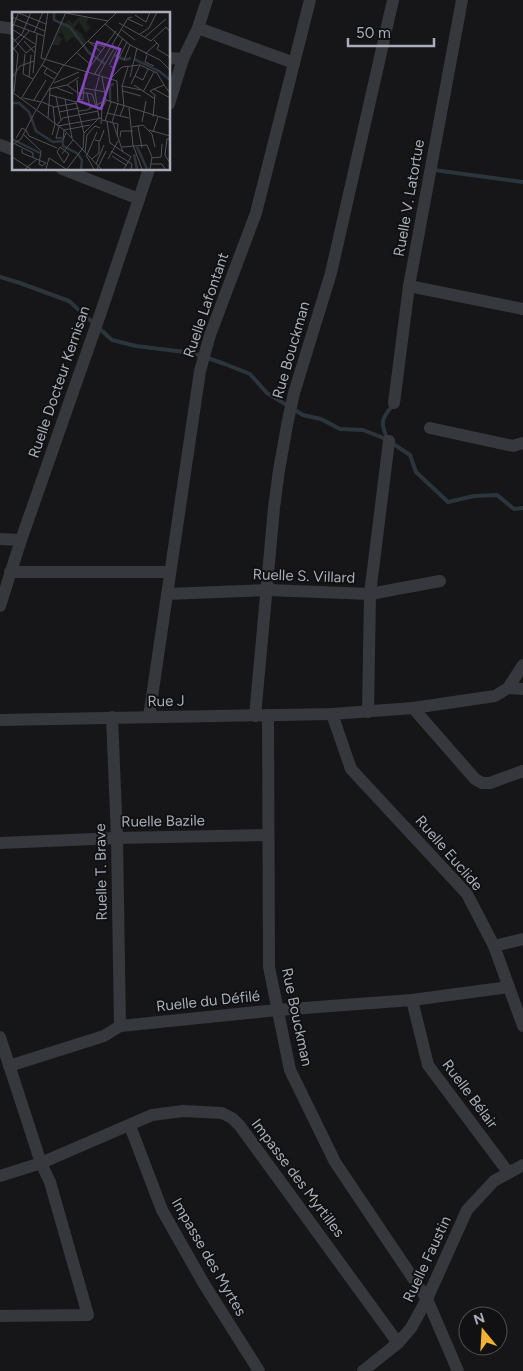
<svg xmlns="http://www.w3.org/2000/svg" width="523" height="1371" font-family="Figtree,sans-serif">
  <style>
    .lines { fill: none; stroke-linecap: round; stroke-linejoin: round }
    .stream { stroke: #2c353c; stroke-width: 4 }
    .minor { stroke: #37383d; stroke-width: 12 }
    .labels { text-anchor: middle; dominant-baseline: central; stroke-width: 4; stroke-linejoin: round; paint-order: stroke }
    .street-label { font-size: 15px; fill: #a8adb8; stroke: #111113 }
    .inset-river { fill: none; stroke: #2c353c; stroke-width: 2.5 }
    .inset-road { fill: none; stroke: #505258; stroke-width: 1 }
    .view { fill: #8446be; fill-opacity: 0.15; stroke: #8446be; stroke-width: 2.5 }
    .inset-edge { fill: none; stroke: #a8adb8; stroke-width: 2.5 }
  </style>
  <rect width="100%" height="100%" fill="#161618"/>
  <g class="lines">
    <g class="stream">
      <polyline points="434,170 523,182"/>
      <polyline points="0,277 20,283 69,301 112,340 136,346 193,353 225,364 250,374 267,393 303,415 321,419 340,429 363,430 386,439"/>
      <path d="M388 440C380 423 381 419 393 405"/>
      <polyline points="392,443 410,455 416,472 448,502 474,496 497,495 514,509 523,508"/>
    </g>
    <g class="minor">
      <polyline points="0,27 14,29"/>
      <polyline points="198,28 294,63"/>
      <polyline points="169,58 183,59"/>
      <polyline points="169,104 183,59 198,28 207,0"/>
      <polyline points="0,145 14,150"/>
      <polyline points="62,169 139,199"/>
      <polyline points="409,286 523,309"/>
      <polyline points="394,403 409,286 462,0"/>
      <polyline points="430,428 513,446 523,443"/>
      <polyline points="0,539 21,540"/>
      <polyline points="10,572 170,572"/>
      <polyline points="167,594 268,590 370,594 440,581"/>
      <polyline points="0,606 21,540 101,312 149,169"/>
      <polyline points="508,688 523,689"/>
      <polyline points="413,708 475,779 482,783 490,783 523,771"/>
      <polyline points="368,712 370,594 389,441"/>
      <polyline points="332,714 351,769 467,894 494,946 523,1026"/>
      <polyline points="268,715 269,967 290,1070 335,1162 427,1299 458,1371"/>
      <polyline points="255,716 274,508 279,470 288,420 294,393 331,273 393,0"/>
      <polyline points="112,717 117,838 120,1026"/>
      <polyline points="149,717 200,371 210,335 256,213 310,0"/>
      <polyline points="0,720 332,714 413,708 495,696 508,688 523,665"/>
      <polyline points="0,843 117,838 267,835"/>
      <polyline points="494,946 523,939"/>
      <polyline points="412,1000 428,1065 508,1172"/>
      <polyline points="0,1037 41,1163 50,1182 88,1315 0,1316"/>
      <polyline points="9,1066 104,1036 120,1026 277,1010 412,1000 509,987"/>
      <polyline points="130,1126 162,1210 204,1284 259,1371"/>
      <polyline points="0,1176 41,1163 152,1115 183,1111 222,1113 232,1118 240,1126 398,1343"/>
      <polyline points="363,1371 398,1343 411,1328 427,1299 467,1210 494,1181 523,1165"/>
    </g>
  </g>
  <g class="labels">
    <g class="street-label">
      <text transform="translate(409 198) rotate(-80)">Ruelle V. Latortue</text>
      <text transform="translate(206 305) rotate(-71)">Ruelle Lafontant</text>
      <text transform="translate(291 350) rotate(-74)">Rue Bouckman</text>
      <text transform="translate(59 382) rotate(-71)">Ruelle Docteur Kernisan</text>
      <text transform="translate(304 576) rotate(2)">Ruelle S. Villard</text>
      <text transform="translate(166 701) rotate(-1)">Rue J</text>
      <text transform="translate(163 821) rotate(-1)">Ruelle Bazile</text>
      <text transform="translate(449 853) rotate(49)">Ruelle Euclide</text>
      <text transform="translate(101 872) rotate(-91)">Ruelle T. Brave</text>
      <text transform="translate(208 1001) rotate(-6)">Ruelle du Défilé</text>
      <text transform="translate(297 1017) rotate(78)">Rue Bouckman</text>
      <text transform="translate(470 1094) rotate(53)">Ruelle Bélair</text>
      <text transform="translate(298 1178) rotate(53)">Impasse des Myrtilles</text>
      <text transform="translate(209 1257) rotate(60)">Impasse des Myrtes</text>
      <text transform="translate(427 1259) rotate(-65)">Ruelle Faustin</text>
    </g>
  </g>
  <g transform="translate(12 12)">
    <rect width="158" height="158" fill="#161618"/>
    <path d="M67 5H78L74 10 80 16 71 10 78 16 74 21 67 9 62 16 70 22 74 30 72 32 61 25 54 30 49 17 50 21 45 22 50 27 47 33H40L49 13 57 8 61 12Z" fill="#1e261f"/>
    <path class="inset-river" d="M42 0V8L58 15 77 41M77 41 93 52M102 43 113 48 119 46M122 47 147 59 158 68M98 90V73L102 72M0 91H7L17 100 24 119 41 130 51 129V134L66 142 70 148 69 157M0 127 28 141M125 135 135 157M122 142 125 157"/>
    <path class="inset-road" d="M4 0 34 12M36 0 29 46 105 69 106 90M54 1 96 9M123 3 134 10 138 0M0 5 33 19M116 7 131 14M107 11 139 29 154 15 158 20M0 12 32 24M93 12 118 33 148 48 158 58M0 17 23 32M0 17 6 2M110 18 123 28M22 21 31 0M128 22 137 16 145 0M0 25 14 41 23 34M133 25 154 7M142 28 147 33 145 37 158 45M12 29 23 41M76 29 89 40M77 30 93 35M0 31 10 22 19 0M0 34 6 42 2 80M0 39 17 19M64 40 79 53M13 42 11 62 21 67M133 42 145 31M135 43 133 50 142 54M112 48 118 33M30 53 45 62M97 53 111 26M98 54 102 56 115 30M35 56 32 61 42 67M21 61 25 22M82 63 116 6 120 5M86 64 103 35 100 32M123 64 131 68 136 57M17 65 19 43M90 65 94 88M118 65 125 36M0 66 8 54 22 49M98 67 110 55 128 53 145 61 152 73M65 68 66 86M42 71 67 60M119 72 128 53M55 73 66 81H75M122 73 143 87M110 74 129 78M45 76 61 82M71 76 94 80M37 77 55 73 67 65M142 77 152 73 158 81M111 79 129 84M138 79 143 83 141 105M138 79 142 77 158 86M0 80 52 118 89 157M131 80 142 60M75 81 80 82 84 94M75 81 78 96M38 83 64 90M44 85 49 108M11 86 29 90M9 87 33 48 54 0M53 87 60 126M66 87 71 88 73 62 104 19M22 88 34 68M30 90 42 95 65 91M117 96 121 133 130 157M25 97 50 55 105 0M67 99 75 98 94 88 158 108M47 100 67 96M95 101 117 106M108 104 112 94 110 74 116 55M36 106 38 77M90 108 106 112 105 123M93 109 99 90M95 109 98 131 119 145 112 157M100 110 106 91M130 110 134 89M101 111 111 140M89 112 90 96 94 89M45 113 51 106 86 99M46 114 90 106M126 114 130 136M47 115 44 126H50M120 115 131 113 140 122 143 135M14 118 17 124 45 136M137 118 158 124M141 120 146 105M54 121 51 128 52 118 78 113M72 121 87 106 83 80 87 65M11 122 29 139 27 152 30 154 34 151M40 123 43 112 41 94M108 125 109 119H121M4 126 10 116 14 118M158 127H155L153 143 158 151M83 128 88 129 92 118M3 132 21 141V145M0 133 9 127 24 98M48 135 57 142 52 151 45 140ZM110 135 135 133 140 145 138 157M10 137V141L34 151M99 139 120 152 119 157M73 140 75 123 83 114 88 116M50 142 61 128M74 143 82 157M75 143 85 120M100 144 114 153M0 145 19 157M140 146 149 145 150 132M80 147 87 141V129M96 147 106 129M84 152 92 133M139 152H150L153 157M13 157 25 147M34 157 37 146 54 157M55 157 71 136 72 121 64 90M85 157 94 139"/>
    <path class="view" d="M85 30 108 37 89 97 66 89Z"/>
    <rect width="158" height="158" class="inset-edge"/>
  </g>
  <g transform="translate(483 1331) rotate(342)"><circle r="24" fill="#111113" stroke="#4d4f55"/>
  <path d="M0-4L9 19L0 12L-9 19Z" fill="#f2b134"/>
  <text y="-8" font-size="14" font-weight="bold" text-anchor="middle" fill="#a8adb8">N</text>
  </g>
  <path d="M348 38v8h86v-8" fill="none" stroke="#a8adb8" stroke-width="2.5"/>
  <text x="356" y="38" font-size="15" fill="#a8adb8" stroke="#111113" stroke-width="4" paint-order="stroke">50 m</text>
</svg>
